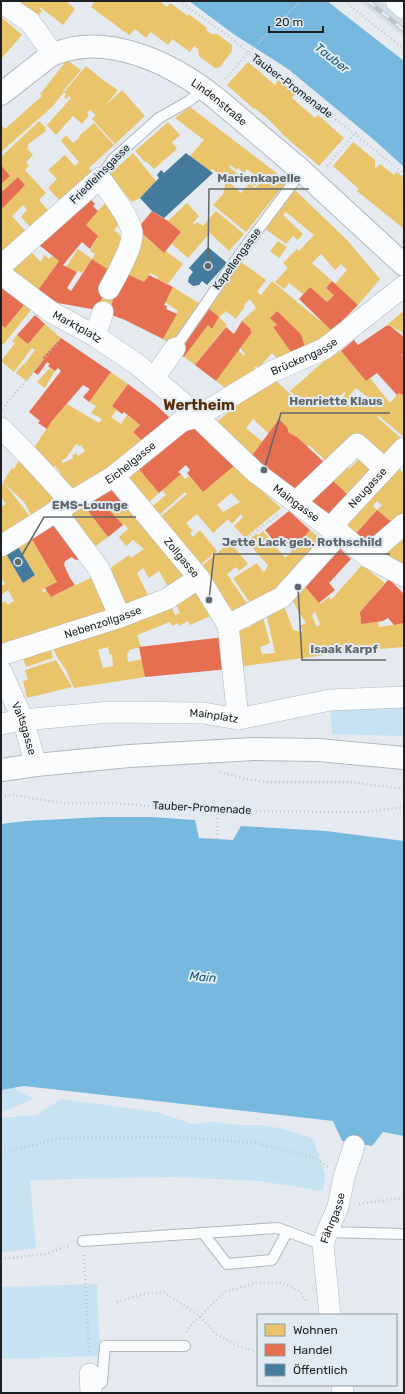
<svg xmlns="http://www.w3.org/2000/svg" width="405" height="1394" font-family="Rubik,sans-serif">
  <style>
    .built { fill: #d2dfe8 }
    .green { fill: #c7e2f3 }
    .water { fill: #77b9de }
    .homes { fill: #e9c46a; fill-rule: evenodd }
    .shops { fill: #e76f51 }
    .public { fill: #457b9d }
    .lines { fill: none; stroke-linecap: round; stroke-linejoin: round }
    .lane-casing { stroke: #b4b8bb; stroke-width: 12 }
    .street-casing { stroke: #b4b8bb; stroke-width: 22 }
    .secondary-casing { stroke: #b4b8bb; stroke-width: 24 }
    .path { stroke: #c5c7c9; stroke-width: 2.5; stroke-dasharray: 1 3; stroke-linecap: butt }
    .lane { stroke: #fbfcfd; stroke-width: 10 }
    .street { stroke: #fbfcfd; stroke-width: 21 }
    .secondary { stroke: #fbfcfd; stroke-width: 22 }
    .rail-casing { stroke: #bfc0c2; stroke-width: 4.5 }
    .rail { stroke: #e0ebf3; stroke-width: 3; stroke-dasharray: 9; stroke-linecap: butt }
    .labels { text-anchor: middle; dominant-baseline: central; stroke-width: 4; stroke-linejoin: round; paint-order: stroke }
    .street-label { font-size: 11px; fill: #1c2022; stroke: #e0ebf3 }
    .water-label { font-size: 12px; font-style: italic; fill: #13597b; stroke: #e0ebf3 }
    .district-label { font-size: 15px; font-weight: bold; fill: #5a2e07; stroke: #e0ebf3 }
    .leader { fill: none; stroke: #62676a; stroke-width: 1.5 }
    .callout-dot { fill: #62676a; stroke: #e0ebf3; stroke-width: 1.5 }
    .callout-label { font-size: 12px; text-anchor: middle; font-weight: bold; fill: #62676a; stroke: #e0ebf3; stroke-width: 4; stroke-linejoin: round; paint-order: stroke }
  </style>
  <rect width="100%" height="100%" fill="#e4eaef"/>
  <polygon class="built" points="359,1 380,1 404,21 404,37"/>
  <g class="green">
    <polygon points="404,697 404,736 332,734 330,700"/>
    <polygon points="1,1080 33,1099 1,1112"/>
    <polygon points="61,1099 157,1112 192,1124 212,1122 238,1125 262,1125 283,1129 313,1138 325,1175 323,1191 260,1181 172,1177 30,1180 36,1248 1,1253 1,1118 37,1115"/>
    <polygon points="97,1284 100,1356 1,1359 1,1287"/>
  </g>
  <g class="water">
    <polygon points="189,1 327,1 404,61 404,167 373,139 288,69 232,33"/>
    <polygon points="102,817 152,817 195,820 199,838 233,840 241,826 326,831 404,841 404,1136 383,1132 372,1146 342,1141 333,1121 24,1086 1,1090 1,824 26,821"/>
  </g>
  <g class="homes">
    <polygon points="12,1 66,1 75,9 63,25 40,7 39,8 42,11 39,15 37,13 34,18"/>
    <polygon points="95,1 159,1 167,7 170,3 188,16 189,14 207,28 206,30 211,34 217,34 232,45 232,51 220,67 215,68 199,56 198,49 194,46 190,52 172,39 168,45 151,32 146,38 135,29 129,35 91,7"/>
    <polygon points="1,17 22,35 1,59"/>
    <polygon points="67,60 81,70 63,91 64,92 53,106 1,152 1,125 5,129 42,96 40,94"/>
    <polygon points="248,62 275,85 278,80 295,94 292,98 315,118 318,115 344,138 319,166 281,133 281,132 270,121 255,108 254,109 227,85"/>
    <polygon points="86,66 103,80 118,90 105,106 122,90 145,116 115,144 92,119 96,115 90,110 87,113 89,115 82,124 73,116 56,135 47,125 71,98 69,96 66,99 64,97 66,94 64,92"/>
    <path d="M190 107 287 181 246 232 213 205 223 194 226 180 212 169 210 171 190 156 204 140 175 118ZM230 165 237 170 238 168 244 173 247 169 257 177 251 183 254 186 260 180 262 181 255 188 249 184 241 193 231 184 238 174 229 167Z"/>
    <polygon points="39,121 46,128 45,129 46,131 27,145 29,146 27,148 33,155 26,162 29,166 25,170 46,193 39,200 52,215 34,231 21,217 27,210 23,205 12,216 29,235 1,259 1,206 3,208 25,185 18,177 3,191 1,188 1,184 10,176 1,165 1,157"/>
    <polygon points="168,122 180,135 172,142 177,149 154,169 146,161 145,162 135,151"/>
    <polygon points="94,123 114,145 89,168 96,177 66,207 48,188 57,179 48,170 65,155 75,166 79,162 61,141 66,135 73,143 78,139 81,134"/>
    <polygon points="353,142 375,160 375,169 380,164 394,175 397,172 404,178 404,229 357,191 359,189 333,166"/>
    <polygon points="133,153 156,181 140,198 132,202 109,175"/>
    <polygon points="295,190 347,240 380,279 358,305 335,284 347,270 341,264 335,270 321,254 312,263 332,281 326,288 334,295 327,302 310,287 303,294 289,283 284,289 275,282 288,268 283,263 297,249 299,251 314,235 286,212 283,215 303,234 298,240 293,236 286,244 264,228 280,206"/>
    <polygon points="106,202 124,219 114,230 125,240 111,272 92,259 95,254 90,251 98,236 86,225"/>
    <polygon points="187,203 199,216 193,223 195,225 197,222 203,226 216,211 244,234 229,251 210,233 188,258 172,244 181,232 168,221"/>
    <polygon points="143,235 164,253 166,251 183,264 168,284 157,279 158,277 150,273 144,282 125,273 131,251"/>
    <polygon points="278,241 287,247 279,258 270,251"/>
    <polygon points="78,249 92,259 82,273 78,271 77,272 66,267"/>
    <polygon points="30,251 41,262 44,255 49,259 52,256 59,261 38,290 11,269"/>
    <polygon points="241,262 266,280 257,292 261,295 272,281 320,321 321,320 332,331 305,347 301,334 277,311 270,318 277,325 273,327 291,352 278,360 272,353 258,368 256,366 254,368 256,369 229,391 216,381 238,350 244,356 245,354 240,348 252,332 250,331 251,329 242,321 256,308 250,299 244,305 245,306 236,319 226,311 219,317 207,307"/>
    <polygon points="173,287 200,304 173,346 163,339 178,311 165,302"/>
    <polygon points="107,288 115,292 109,314 97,310"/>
    <polygon points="24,305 31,310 3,345 1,343 1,325 5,328"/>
    <polygon points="402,312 404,313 404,333 390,326 386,326"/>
    <polygon points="219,317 227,325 195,365 184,357 208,325 212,329"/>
    <polygon points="45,324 61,338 42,358 44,359 27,381 16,373 23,364 24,365 35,350 32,348 14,372 1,361 15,343 12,341 17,335 28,344"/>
    <path d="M341 351 366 381 370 378 390 403 399 393 402 395 404 393V437L379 416 377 417 403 440 385 459 366 442 329 464 309 445 307 447 297 437 289 433 287 427 279 419 269 434 253 419 246 428 263 442 251 457 212 426 271 376 304 407 306 405 290 391 329 357 330 358ZM356 388 369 398 361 407 349 396ZM344 392 346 393 338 403 336 401Z"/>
    <polygon points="50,368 55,371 45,388 37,382"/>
    <path d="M111 372 128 384 112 406 117 410 111 417 121 424 127 415 140 425 133 432 144 443 70 496 56 476 61 473 55 466 50 470 30 454 51 422 67 404 99 423 102 419 91 413 96 406 89 402ZM76 444 80 446 81 445 85 451 78 456 76 453 72 456 74 458 63 463 61 461 66 458Z"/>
    <polygon points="364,454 376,465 349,496 332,480 346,465 349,469"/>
    <polygon points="22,455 60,503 33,519 24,502 4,483 32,519 1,539 1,507 6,504 1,497 1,486 4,483 3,482 12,468 14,469"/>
    <path d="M395 465 404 474V514L393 523 377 510 352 538 339 528ZM377 501 382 505 377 510 373 506Z"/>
    <path d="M234 466 281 508 245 538 234 526 243 517 241 514 232 524 228 519 213 533 197 514 186 523 193 531 190 533 193 537 200 530 217 551 199 566 158 519 187 494 185 492 157 517 150 508 166 495 162 490 181 474 185 479 189 476 203 492ZM231 493 240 502 223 512 217 505Z"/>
    <polygon points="137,467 159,493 148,503 124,477"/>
    <polygon points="124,500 188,577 169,588 159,571 149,578 143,568 137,573 148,595 32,641 1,647 1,601 2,603 5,601 8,605 14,601 8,590 1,595 1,586 5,584 1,577 1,555 5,552 23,583 35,575 17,545 30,536 57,582 42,590 43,593 47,590 51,597 112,568 112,567 129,555 131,558 144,549 133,540 126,546 119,537 128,529 124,524 123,525 110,511"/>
    <polygon points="82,503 108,537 92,549 63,515"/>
    <polygon points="404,528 404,570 375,554"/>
    <polygon points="310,530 322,540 278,589 251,605 246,597 233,578 257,563 263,572 265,571 268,565 247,542 256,534 259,535 263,531 285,558 305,539 304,537"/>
    <polygon points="230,542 248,564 239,571 236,567 227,574 248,605 232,613 197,570"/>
    <path d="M362 565 385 583 360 612 361 624 378 621 379 627 404 623V647L380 649V648L368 649 237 667 233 630 251 627 250 617 262 614 270 643 260 647 262 654 275 653 266 613 284 605 293 630 298 631 300 632 303 631 300 626 306 623 290 597 302 583 320 604 329 597 331 600ZM315 611 320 624 317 627 312 616Z"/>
    <path d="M196 590 202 604 208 601 215 614 190 625 188 621 179 626 178 623 172 626 170 622 137 635 141 647 129 650V652L127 653 128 662 142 659 145 677 74 688 66 670 57 657 52 646 169 602 175 615 180 613 173 599ZM108 647 110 655 112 654 113 666 103 668 98 650Z"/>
    <polygon points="50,647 53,658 26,667 22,655"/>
    <polygon points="56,660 72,687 27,698 23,681 28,680 25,670"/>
  </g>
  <g class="shops">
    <polygon points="1,165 10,176 1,184"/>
    <polygon points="18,177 25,185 3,208 1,206 1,188 3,191"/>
    <polygon points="88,196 95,204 93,206 98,211 86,225 98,236 90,249 82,242 63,265 77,272 67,288 71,291 92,259 113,273 97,310 58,303 38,290 59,261 38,244"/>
    <polygon points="152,211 168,221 181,232 164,253 137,229"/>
    <polygon points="125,273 144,282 149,275 173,287 164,305 167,306 166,309 177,314 163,339 125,320 109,314 115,292"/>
    <polygon points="332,281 358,305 332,331 299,299 310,287 327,302 334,295 326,288"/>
    <polygon points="1,284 24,305 5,328 1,325"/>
    <polygon points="207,307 219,317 212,329 208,325 184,357 176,351"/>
    <polygon points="277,311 301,334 305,347 291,352 273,327 277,325 270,318"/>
    <polygon points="35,315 45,324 28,344 17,335"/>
    <polygon points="242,321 251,329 250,331 252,332 216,381 195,365 226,327 234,334"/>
    <polygon points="386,326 390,326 404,337 404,353 402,355 404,358 404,393 402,395 399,393 397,395 377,373 366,381 341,351 354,340 358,345"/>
    <polygon points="61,338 111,372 89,402 83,397 90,389 83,385 51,422 47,429 38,423 40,421 29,412 61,371 58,368 55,371 48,366 50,364 47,362 38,375 34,372 44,359 42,358"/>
    <polygon points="128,384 155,404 170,418 144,443 133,432 140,425 124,412 122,414 112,406"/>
    <polygon points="279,419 287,427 289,433 297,437 328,466 293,497 251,457"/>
    <polygon points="193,425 234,466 203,492 187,473 190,470 186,465 178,472 181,474 159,493 137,467"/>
    <polygon points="328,476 349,496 326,521 303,502"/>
    <polygon points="112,485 124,500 110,511 123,525 108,537 82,503"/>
    <polygon points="377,510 393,523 367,552 352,538"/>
    <polygon points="289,511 310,530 304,537 305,539 292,551 285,542 279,547 265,530"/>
    <polygon points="63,515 80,558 77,560 74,559 72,557 65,561 64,565 70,578 75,585 51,597 45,588 57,582 30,536"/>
    <polygon points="335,544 351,559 329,583 335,590 319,603 302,583"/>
    <polygon points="389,579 404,594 404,623 394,625 388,618 383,621 361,624 360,612"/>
    <polygon points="225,637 229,669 145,677 139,647"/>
  </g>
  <g class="public">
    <polygon points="186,153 213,173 164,218 152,211 140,198 159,178 157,175 161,170 164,173"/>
    <polygon points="208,247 227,263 207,285 202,281 199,285 193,286 188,282 189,277 193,272 189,268"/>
    <polygon points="17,545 35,575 23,583 5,552"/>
  </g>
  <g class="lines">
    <g class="lane-casing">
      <g id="lane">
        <polyline points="100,178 113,159 159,118 189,101 204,89"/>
        <polyline points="175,348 240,254 302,171"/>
        <polyline points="327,1232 404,1234"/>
        <polyline points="203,1233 227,1264 272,1260 287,1232"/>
        <polyline points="83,1241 278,1228 323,1245"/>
        <polyline points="91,1391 102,1382 105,1346 185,1346"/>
      </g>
    </g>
    <g class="street-casing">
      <g id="street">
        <polyline points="396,1 404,8"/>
        <polyline points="1,2 30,22 53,54"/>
        <path d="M1 266 100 178C109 191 130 217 132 232 134 246 116 276 109 289"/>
        <path id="s1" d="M1 274 51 312 95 336 138 365 185 405 255 472 330 528 340 533 368 557 404 576"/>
        <polyline points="95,336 103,312"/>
        <polyline points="154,378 175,348"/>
        <polyline points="1,428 28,455 71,502"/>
        <path id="s2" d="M114 476 199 578 228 625 238 719"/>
        <polyline points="296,502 357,444 385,469"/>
        <polyline points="56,511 99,569 120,617"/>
        <path id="s3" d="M330 528 404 448"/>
        <path id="s4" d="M1 546 71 502 114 476 182 421 197 417 271 372 324 349 404 286"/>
        <polyline points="368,557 382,543 404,524"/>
        <polyline points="228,625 282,597 340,533"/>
        <path id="s5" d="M1 655 120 617 167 599 199 578"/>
        <path id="s6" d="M1 671 23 720 36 765"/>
        <path id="s7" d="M1 724 23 720 110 712 203 713 238 719 330 700 404 697"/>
        <path id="s8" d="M330 1315 323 1245 327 1232 338 1207 344 1177 354 1146"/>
        <polyline points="90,1374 91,1393"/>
        <polyline points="342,1385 343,1393"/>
      </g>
    </g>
    <g class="secondary-casing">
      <g id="secondary">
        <path id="s9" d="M1 94C13 85 25 75 37 66 42 62 48 56 54 54 108 31 175 65 217 99L302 171 404 265"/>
        <polyline points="1,770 36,765 129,756 254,749 318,750 404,758"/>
      </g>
    </g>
    <g class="path">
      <polyline points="179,1 234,40 248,53 355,134 404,174"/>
      <polyline points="344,1 404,49"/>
      <polyline points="225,79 248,53 301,1"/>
      <polyline points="327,166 357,131"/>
      <polyline points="402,333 404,334"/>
      <polyline points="2,409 60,339"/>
      <polyline points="241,543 279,514"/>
      <polyline points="220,772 241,778 265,782 353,782 404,789"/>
      <polyline points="1,797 13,795 63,803 112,803 218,811 366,812 404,807"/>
      <polyline points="217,839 218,811"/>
      <polyline points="1,1153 62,1138 177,1137 257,1143 312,1157 328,1167"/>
      <polyline points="359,1204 392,1199 404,1199"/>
      <polyline points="84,1255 89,1352"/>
      <polyline points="1,1259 46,1254 71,1245"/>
      <polyline points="117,1302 143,1294 164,1292 200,1316 216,1334 238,1346 258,1352"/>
      <polyline points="186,1332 192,1324 225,1292 256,1283 283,1283 300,1292 308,1303"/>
    </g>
    <use href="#lane" class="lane"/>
    <use href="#street" class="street"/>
    <use href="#secondary" class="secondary"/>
    <g class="rail-casing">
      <polyline id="rail" points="368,1 404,30"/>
    </g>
    <use href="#rail" class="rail"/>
  </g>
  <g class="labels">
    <g class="street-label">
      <text transform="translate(292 86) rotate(37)">Tauber-Promenade</text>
      <text stroke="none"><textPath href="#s9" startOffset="247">Lindenstraße</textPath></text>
      <text transform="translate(100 174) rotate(-45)">Friedleinsgasse</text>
      <text transform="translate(237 259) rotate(-54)">Kapellengasse</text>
      <text stroke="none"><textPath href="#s1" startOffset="93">Marktplatz</textPath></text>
      <text stroke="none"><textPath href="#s4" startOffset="359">Brückengasse</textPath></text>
      <text stroke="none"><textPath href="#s4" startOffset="154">Eichelgasse</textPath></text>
      <text stroke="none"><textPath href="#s3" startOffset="55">Neugasse</textPath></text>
      <text stroke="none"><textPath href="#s1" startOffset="375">Maingasse</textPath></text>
      <text stroke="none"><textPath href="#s2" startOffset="106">Zollgasse</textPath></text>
      <text stroke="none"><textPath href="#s5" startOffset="107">Nebenzollgasse</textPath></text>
      <text stroke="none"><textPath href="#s7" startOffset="214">Mainplatz</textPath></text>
      <text stroke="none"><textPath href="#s6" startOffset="62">Vaitsgasse</textPath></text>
      <text transform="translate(202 808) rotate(3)">Tauber-Promenade</text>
      <text stroke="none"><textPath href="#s8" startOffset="99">Fährgasse</textPath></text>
    </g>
    <g class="water-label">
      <text transform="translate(332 58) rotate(38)">Tauber</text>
      <text transform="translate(203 977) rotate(5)">Main</text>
    </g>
    <g class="district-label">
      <text x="199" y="405">Wertheim</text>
    </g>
  </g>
  <path class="leader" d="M208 266L209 189H309M264 470L281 413H390M18 562L44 517H136M209 600L214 554H390M298 587L302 660H386"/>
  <g class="callout-dot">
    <circle cx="208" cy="266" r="4"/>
    <circle cx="264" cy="470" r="4"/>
    <circle cx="18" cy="562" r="4"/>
    <circle cx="209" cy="600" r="4"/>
    <circle cx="298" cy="587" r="4"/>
  </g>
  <g class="callout-label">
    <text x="259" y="182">Marienkapelle</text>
    <text x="336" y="405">Henriette Klaus</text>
    <text x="90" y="509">EMS-Lounge</text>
    <text x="302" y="546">Jette Lack geb. Rothschild</text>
    <text x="344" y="653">Isaak Karpf</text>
  </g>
  <rect width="405" height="1394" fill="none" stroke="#1c2022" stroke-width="4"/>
  <rect x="257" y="1314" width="140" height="72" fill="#e0ebf3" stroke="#929a9f"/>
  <rect x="265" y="1324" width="20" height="12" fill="#e9c46a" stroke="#929a9f"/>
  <text x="293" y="1334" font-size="12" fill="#1c2022">Wohnen</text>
  <rect x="265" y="1344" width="20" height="12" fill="#e76f51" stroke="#929a9f"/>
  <text x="293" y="1354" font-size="12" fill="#1c2022">Handel</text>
  <rect x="265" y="1364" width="20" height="12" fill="#457b9d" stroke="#929a9f"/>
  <text x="293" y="1374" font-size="12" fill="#1c2022">Öffentlich</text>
  <path d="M269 26v6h54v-6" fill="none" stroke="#1c2022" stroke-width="2"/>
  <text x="275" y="26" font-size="12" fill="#1c2022" stroke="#e0ebf3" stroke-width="3" paint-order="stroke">20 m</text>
</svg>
